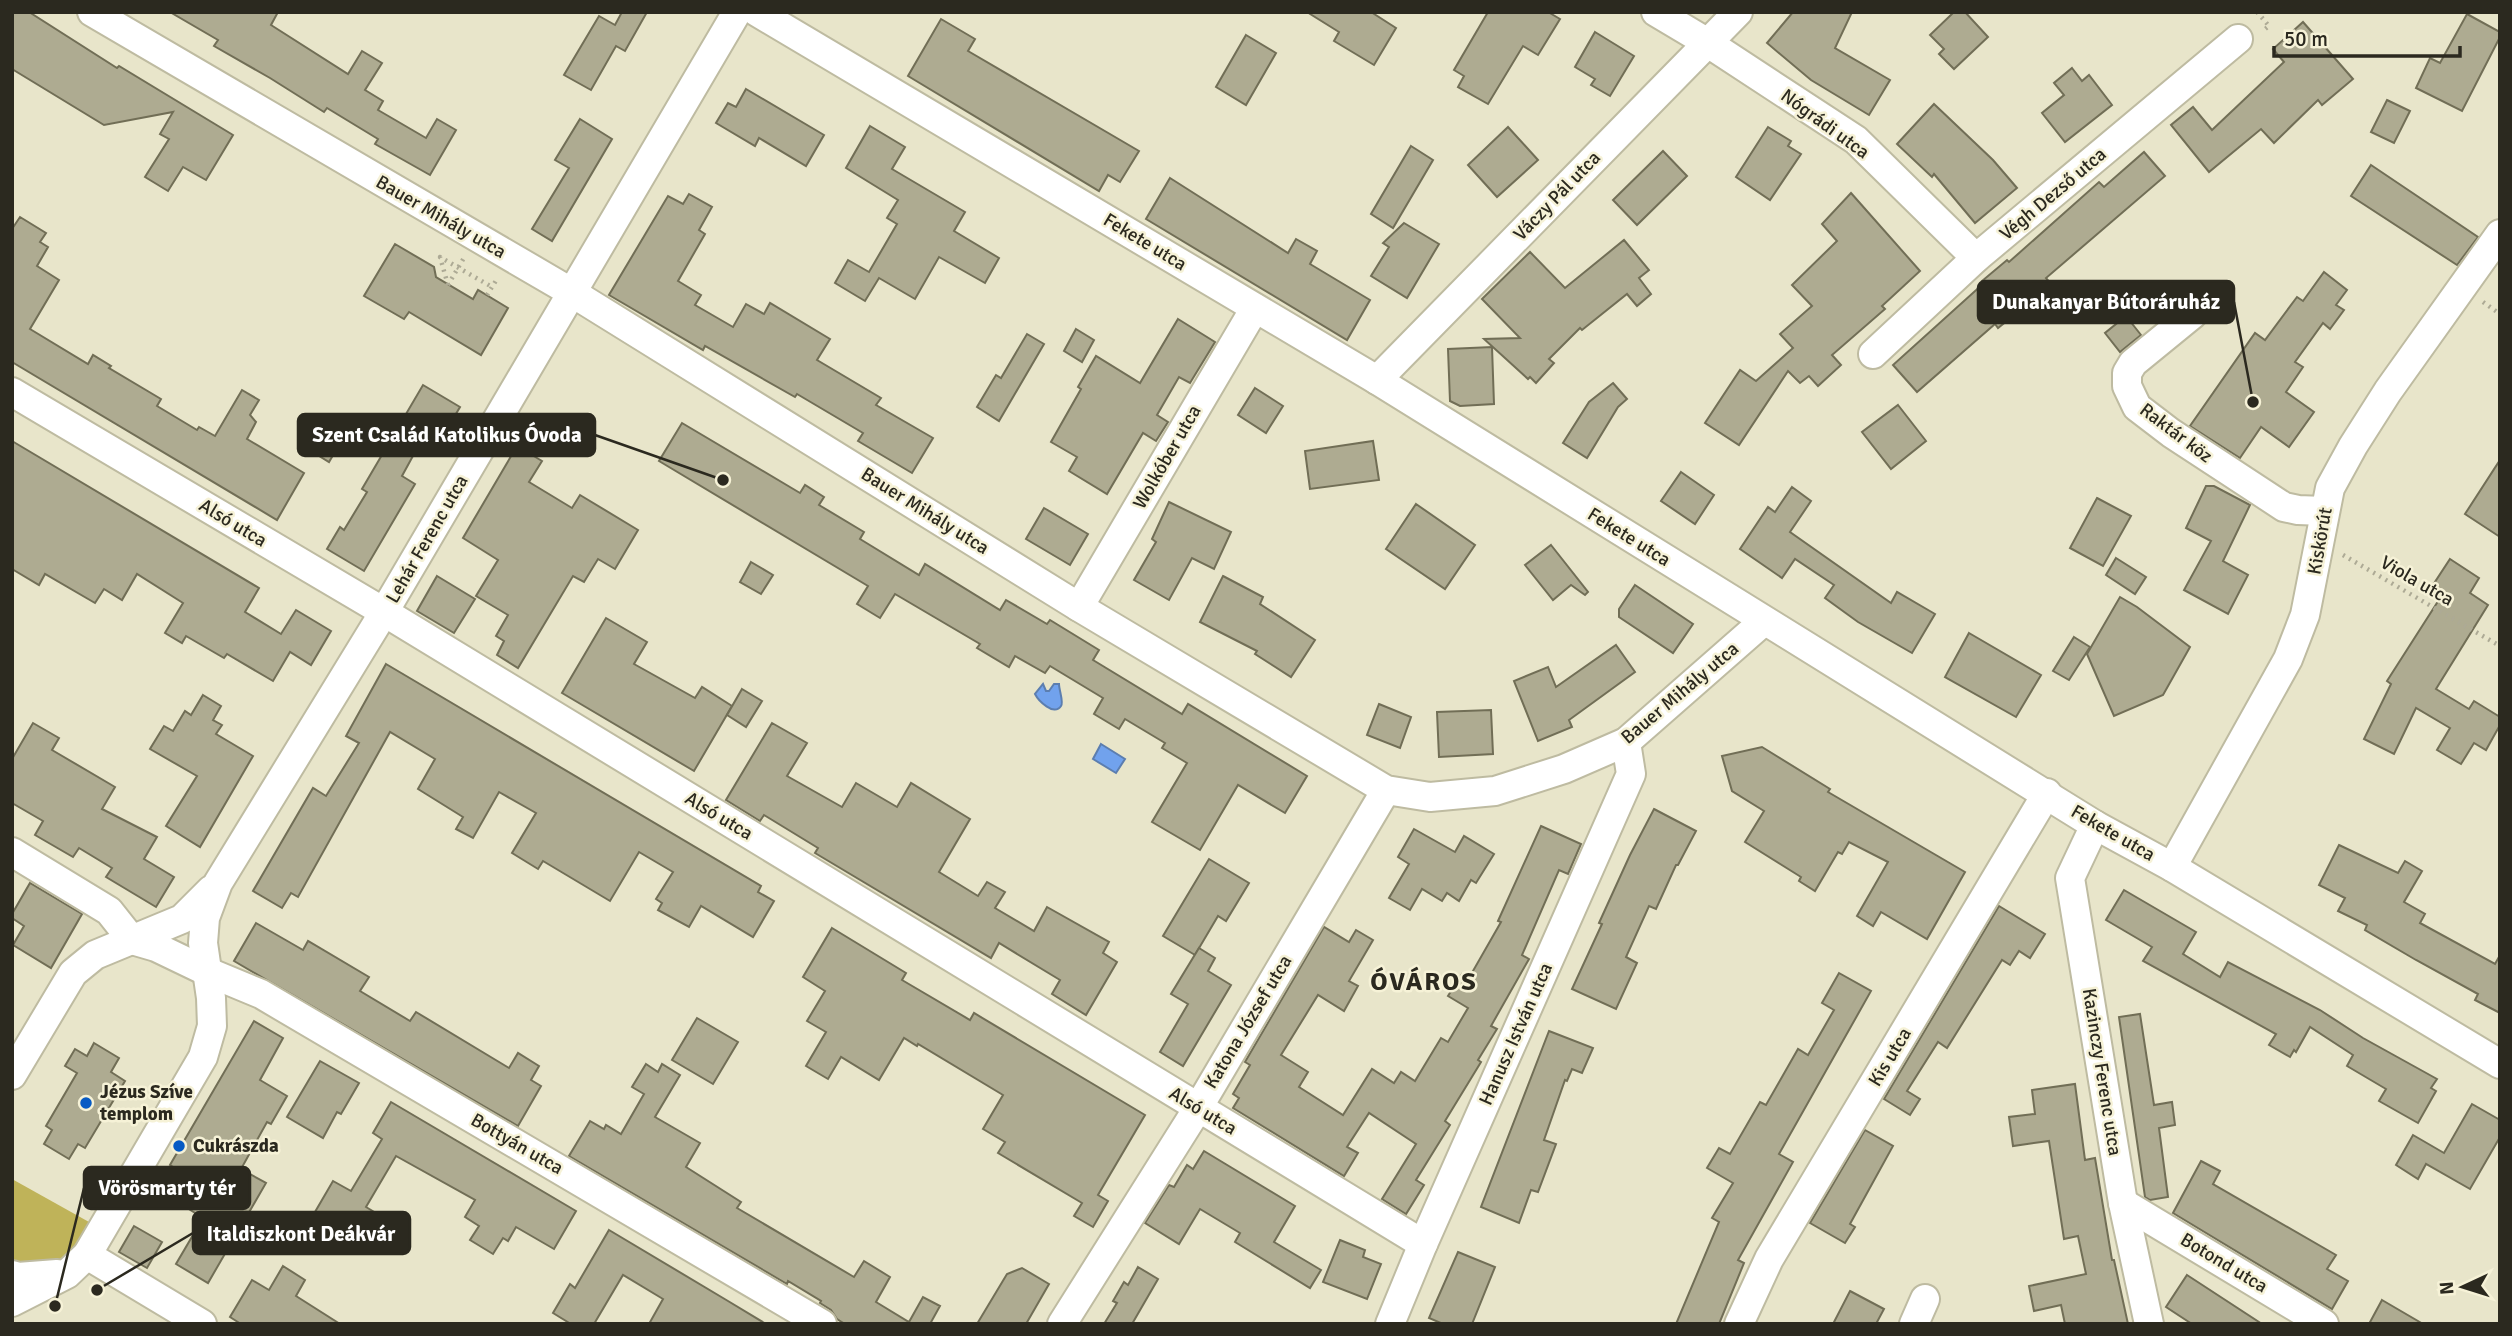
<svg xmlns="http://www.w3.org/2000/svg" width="2512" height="1336" font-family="Signika,sans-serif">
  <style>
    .green { fill: #bfb359 }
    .water { fill: #71a2ed; stroke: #5c7eaf; stroke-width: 2 }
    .building { fill: #aeab91; stroke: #716e56; stroke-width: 2 }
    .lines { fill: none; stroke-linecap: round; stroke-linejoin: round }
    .street-casing { stroke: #bebba1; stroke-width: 32 }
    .path { stroke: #adaa95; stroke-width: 4.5; stroke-dasharray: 2 5; stroke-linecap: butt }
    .street { stroke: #fff; stroke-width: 28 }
    .poi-dot { fill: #065ac4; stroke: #f6f2d7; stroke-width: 2.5 }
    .labels { text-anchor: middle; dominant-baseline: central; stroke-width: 5; stroke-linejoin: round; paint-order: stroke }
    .street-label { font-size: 19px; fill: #2b291f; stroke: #f6f2d7 }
    .poi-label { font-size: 19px; font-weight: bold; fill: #2b291f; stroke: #f6f2d7; text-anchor: start }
    .district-label { font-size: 26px; font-weight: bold; letter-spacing: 2px; fill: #2b291f; stroke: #f6f2d7 }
    .leader { fill: none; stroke: #2b291f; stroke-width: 2.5 }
    .callout-dot { fill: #2b291f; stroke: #f6f2d7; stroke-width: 2.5 }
    .callout { fill: #2b291f; stroke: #2b291f; stroke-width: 2.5 }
    .callout-label { font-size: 21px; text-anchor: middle; font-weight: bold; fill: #fff }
  </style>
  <rect width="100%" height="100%" fill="#e8e5ca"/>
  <polygon class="green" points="12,1179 89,1222 88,1234 74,1250 56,1262 12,1265"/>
  <g class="water">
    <path d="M1043 684 1046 691H1049L1054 684H1059C1059 690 1064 703 1061 706 1054 717 1038 700 1035 694Z"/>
    <polygon points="1101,744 1125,759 1116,773 1093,759"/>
  </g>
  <g class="building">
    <polygon points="12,12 29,12 117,68 119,66 233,135 206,180 183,167 168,191 145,177 169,139 160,134 173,112 104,125 12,69"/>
    <polygon points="170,12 278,12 271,25 348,74 362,51 382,63 365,90 383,101 378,110 426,138 437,119 456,130 430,175 375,144 378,139 327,108 324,112 270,78 214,46 218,40"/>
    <polygon points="622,12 647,12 625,51 616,46 591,90 564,75 599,16 615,25"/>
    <polygon points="1307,12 1371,12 1396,28 1374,65 1334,41 1339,32"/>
    <polygon points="1488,12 1548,12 1560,19 1538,55 1523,46 1488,104 1458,87 1464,76 1454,70"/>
    <polygon points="1793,12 1852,12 1835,48 1890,80 1869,115 1811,80 1767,43"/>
    <polygon points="1954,12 1965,12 1988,37 1954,69 1939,54 1944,49 1930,35"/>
    <polygon points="2467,14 2500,32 2500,37 2462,111 2416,88 2430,58 2440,63"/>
    <polygon points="941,19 975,39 968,51 1139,151 1120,182 1108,175 1099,191 908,76"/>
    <polygon points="2303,22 2353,79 2322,105 2318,100 2274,143 2261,129 2209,172 2171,125 2193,107 2212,130 2284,62 2273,49"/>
    <polygon points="1595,32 1634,56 1610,96 1591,85 1595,79 1575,67"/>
    <polygon points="1246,35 1276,53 1246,105 1216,87"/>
    <polygon points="2072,68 2082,81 2089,75 2112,105 2065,142 2042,113 2064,95 2054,83"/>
    <polygon points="746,89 824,135 806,166 759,138 755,146 716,123 728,103 736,107"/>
    <polygon points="2387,100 2410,111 2394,143 2371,132"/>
    <polygon points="1934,104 1993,160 2017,188 1975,223 1934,174 1932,177 1897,144"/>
    <polygon points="580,119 612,139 552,241 532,229 569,168 555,160"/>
    <polygon points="870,126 905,147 892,169 965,212 954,231 999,258 985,283 939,257 915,299 879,278 865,301 835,283 848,260 869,272 897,224 887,218 898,200 846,168"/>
    <polygon points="1508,127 1538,160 1497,197 1468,165"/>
    <polygon points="1768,127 1791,141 1788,146 1801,154 1770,200 1736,177"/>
    <polygon points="1411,146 1433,160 1393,228 1371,214"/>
    <polygon points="1663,151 1687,176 1637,225 1613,200"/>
    <polygon points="2144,152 2165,176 2046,278 2052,285 1998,328 1995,324 1917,392 1893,365 1984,283 1982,281 2007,260 2009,262 2099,182 2104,187"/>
    <polygon points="2371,165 2478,237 2457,265 2351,196"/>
    <polygon points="1170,178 1288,253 1296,239 1317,251 1310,264 1370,300 1347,340 1146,219"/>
    <polygon points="1851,193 1920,271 1882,306 1885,309 1832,355 1841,365 1818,386 1809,376 1800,383 1788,371 1739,445 1705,423 1740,370 1756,381 1793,348 1780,334 1812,306 1792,285 1837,241 1822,224"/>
    <polygon points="689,194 712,207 699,230 705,234 678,281 701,295 695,305 733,327 746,304 764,314 770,303 830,339 817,360 881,398 876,405 933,438 912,473 858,441 863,433 797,394 795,397 705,346 703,350 609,295 668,196 683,204"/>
    <polygon points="20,217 46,233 40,242 48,247 37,266 59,280 30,329 88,364 93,355 111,366 109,368 161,399 157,406 197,430 199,427 215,436 242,390 259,400 250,415 256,422 247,439 304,473 277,520 12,362 12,229"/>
    <polygon points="1404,223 1439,244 1407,298 1371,276 1389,247 1383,243"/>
    <polygon points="1624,240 1649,270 1639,278 1651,294 1637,306 1627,294 1582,330 1580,328 1549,359 1554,363 1536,383 1530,377 1528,379 1484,339 1520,338 1482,299 1530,252 1565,288"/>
    <polygon points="395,244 434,267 436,277 473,299 478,290 508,308 481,355 409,312 404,319 364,296"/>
    <polygon points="2324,272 2347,290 2336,305 2344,310 2330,329 2323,323 2295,362 2303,367 2286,392 2314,412 2289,447 2261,427 2240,458 2190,426 2255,333 2265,340 2297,297 2303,301"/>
    <polygon points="2126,316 2141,335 2120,352 2105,333"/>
    <polygon points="1178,319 1215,342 1190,383 1179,377 1157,415 1168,422 1156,441 1143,433 1107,494 1069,471 1077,457 1051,442 1081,389 1078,387 1096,356 1140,383"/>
    <polygon points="1076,329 1094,340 1082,362 1064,351"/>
    <polygon points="1027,334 1044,344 999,421 977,407 996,375 1001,378"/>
    <polygon points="1492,347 1494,404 1460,406 1450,401 1448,349"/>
    <polygon points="1613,383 1627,399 1618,407 1587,458 1563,443 1589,402"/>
    <polygon points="423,385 460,407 434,451 420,443 402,476 415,484 364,571 327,549 340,527 344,530 367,492 362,489"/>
    <polygon points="1255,388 1283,406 1266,433 1238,415"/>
    <polygon points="1898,405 1926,441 1891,469 1862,432"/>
    <polygon points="329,420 347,431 329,462 311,451"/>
    <polygon points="682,423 800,493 805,485 824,497 819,505 864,532 860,539 919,575 925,564 1000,610 1006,600 1047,624 1050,620 1099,650 1093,660 1182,714 1188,704 1307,776 1285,813 1238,785 1200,850 1152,822 1187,763 1162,748 1165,743 1125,719 1119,729 1094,714 1103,698 1050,666 1045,673 1015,656 1009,667 977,648 980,644 895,594 880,618 857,604 868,586 659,461"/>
    <polygon points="12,441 259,588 245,612 281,634 296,610 331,631 311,665 290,652 273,681 227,654 224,658 186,636 182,643 165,633 183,603 137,574 122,600 104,589 95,603 45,574 39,585 12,569"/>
    <polygon points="1373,441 1379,480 1310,489 1305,451"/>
    <polygon points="517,446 542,461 529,482 572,508 580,495 638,530 615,569 598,559 584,582 573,576 518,668 497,655 504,641 496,636 508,615 476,596 498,560 463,538"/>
    <polygon points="2500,460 2500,537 2465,514"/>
    <polygon points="1681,472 1714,495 1695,524 1661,501"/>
    <polygon points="2206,486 2214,486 2250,505 2223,561 2248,575 2228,614 2184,590 2211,541 2186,528"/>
    <polygon points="1792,487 1811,501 1790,532 1891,603 1897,592 1935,614 1912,653 1858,622 1825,598 1834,585 1795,559 1782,578 1740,549 1768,507 1775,512"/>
    <polygon points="2097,498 2131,516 2103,566 2070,548"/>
    <polygon points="1169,502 1231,532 1214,569 1192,558 1169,600 1134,580 1156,542 1152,539"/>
    <polygon points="1416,504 1475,545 1445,589 1386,549"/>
    <polygon points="1044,508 1088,534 1070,565 1026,539"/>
    <polygon points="1551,545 1588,592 1585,595 1571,585 1553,600 1525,565"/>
    <polygon points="2116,558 2146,577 2135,594 2106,575"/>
    <polygon points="2450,559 2479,578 2470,593 2488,605 2436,689 2469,709 2474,701 2500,717 2500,725 2486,750 2474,743 2461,764 2437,750 2450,728 2416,708 2394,754 2364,739 2391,684 2387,681 2442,595 2431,588"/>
    <polygon points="751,562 773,575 761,594 740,582"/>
    <polygon points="437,576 475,599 454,633 417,611"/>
    <polygon points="1223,576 1263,597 1260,604 1315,640 1291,677 1255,654 1257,651 1200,622"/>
    <polygon points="1635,585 1693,624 1673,653 1619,617 1619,609"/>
    <polygon points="2120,597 2137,607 2190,647 2163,695 2114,716 2087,654"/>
    <polygon points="606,618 647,642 634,664 695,698 702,687 732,706 694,771 562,693"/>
    <polygon points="1969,633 2041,675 2016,717 1945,677"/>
    <polygon points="2074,637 2090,647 2069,680 2053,671"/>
    <polygon points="1616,645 1635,672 1569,720 1572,727 1538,741 1514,681 1548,667 1556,687"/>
    <polygon points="386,664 761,886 758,892 774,901 753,937 701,906 689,927 658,910 662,903 656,899 673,872 639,852 610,901 543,861 538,869 512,853 536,813 499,792 473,838 456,829 463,817 418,789 435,759 390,732 298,897 291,893 282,908 253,891 313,788 326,796 359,743 346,736"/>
    <polygon points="742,689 762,701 746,727 727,715"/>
    <polygon points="203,695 221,706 213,720 222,725 216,734 253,756 200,847 166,826 197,776 150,749 164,726 173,731 185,711 191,715"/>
    <polygon points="1379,704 1411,717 1400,748 1367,735"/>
    <polygon points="1491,710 1493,754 1439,757 1437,712"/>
    <polygon points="33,723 59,738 52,750 115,787 102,809 157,837 144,859 174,877 156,907 106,877 112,868 79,848 73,857 35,835 43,821 12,803 12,759"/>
    <polygon points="772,723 807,743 787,776 842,807 856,783 897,807 911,783 970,819 939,872 978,896 987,882 1005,892 995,908 1034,931 1047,907 1109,942 1103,953 1117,962 1086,1015 1052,994 1060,980 999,943 991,958 815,853 818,848 764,815 760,821 726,800"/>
    <polygon points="1762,747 1830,789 1828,792 1965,872 1927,939 1881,912 1873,926 1857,916 1888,862 1849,842 1842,854 1838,852 1815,891 1799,881 1801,877 1745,842 1764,811 1732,791 1722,756"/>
    <polygon points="1654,809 1696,831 1678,865 1676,865 1656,909 1649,906 1626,957 1637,963 1616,1009 1572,989 1602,924 1599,923 1630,855"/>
    <polygon points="1541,826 1581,844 1568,874 1559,870 1522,955 1529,959 1491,1026 1497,1029 1478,1060 1481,1062 1445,1121 1450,1125 1416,1180 1424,1185 1406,1214 1382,1199 1416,1144 1369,1113 1347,1147 1358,1153 1344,1176 1233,1108 1239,1098 1233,1094 1250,1065 1245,1062 1324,927 1349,942 1356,930 1373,940 1349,981 1358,986 1344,1011 1318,995 1281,1055 1308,1072 1299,1087 1343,1115 1372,1069 1394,1083 1401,1072 1415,1081 1441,1038 1448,1042 1468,1008 1448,996 1462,974 1469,978 1501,922 1498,921"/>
    <polygon points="1414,829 1455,852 1464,836 1494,854 1476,883 1471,880 1459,901 1447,893 1442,901 1422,889 1410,910 1389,898 1409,864 1398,857"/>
    <polygon points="2339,845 2398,873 2405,861 2422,871 2404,902 2425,914 2420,923 2495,964 2500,955 2500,1013 2475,1000 2478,994 2416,960 2365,930 2367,925 2338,911 2345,898 2319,885"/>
    <polygon points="1209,859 1249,883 1226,921 1218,916 1195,955 1163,936"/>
    <polygon points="30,883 82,914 51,968 13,945 24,926 12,918 12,914"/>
    <polygon points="2124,890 2196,932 2183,954 2220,977 2228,962 2320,1010 2363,1038 2437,1079 2431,1088 2436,1091 2418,1123 2379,1101 2386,1089 2347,1066 2353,1055 2310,1027 2296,1052 2294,1050 2290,1057 2269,1045 2276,1034 2143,961 2152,947 2106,920"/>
    <polygon points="1999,906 2045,934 2030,958 2019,951 2010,965 2002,960 1947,1048 1938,1042 1907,1091 1920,1099 1910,1115 1884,1099"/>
    <polygon points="256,923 303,950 308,941 369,977 360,991 410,1021 416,1012 509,1068 518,1053 539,1066 531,1080 541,1086 518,1126 234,961"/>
    <polygon points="832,928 906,973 902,980 970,1020 974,1013 1145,1115 1098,1195 1108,1201 1093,1227 1074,1216 1082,1203 998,1153 1005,1142 983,1129 1003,1095 918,1044 917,1046 904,1038 879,1080 841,1057 828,1079 806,1066 826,1032 807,1021 825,991 803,977"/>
    <polygon points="1199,948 1215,958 1208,971 1231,985 1183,1066 1160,1052 1188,1004 1171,994"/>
    <polygon points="1839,973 1871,991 1779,1154 1793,1162 1738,1260 1744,1263 1719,1324 1676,1324 1719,1222 1712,1218 1733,1183 1707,1168 1719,1148 1730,1154 1760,1102 1766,1105 1798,1049 1808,1055 1834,1010 1822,1003"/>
    <polygon points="2140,1014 2154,1105 2172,1102 2175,1125 2159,1128 2168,1197 2150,1200 2145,1197 2119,1017"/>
    <polygon points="697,1018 738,1042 713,1084 672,1060"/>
    <polygon points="254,1021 283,1038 260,1080 287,1096 271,1124 267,1122 241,1169 266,1183 208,1283 176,1264 203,1218 184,1206 198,1182 170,1165"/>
    <polygon points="1549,1031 1593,1048 1582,1073 1572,1069 1567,1081 1565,1080 1544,1140 1556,1144 1538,1192 1531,1190 1519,1223 1481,1207"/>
    <polygon points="94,1043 119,1058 111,1072 125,1081 85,1148 78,1144 69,1159 44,1144 52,1130 46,1126 77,1073 65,1066 75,1049 87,1056"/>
    <polygon points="320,1061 359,1083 341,1114 337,1112 323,1138 287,1117"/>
    <polygon points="646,1064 658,1072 662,1064 680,1075 655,1117 700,1143 686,1167 741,1202 737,1208 854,1277 864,1261 890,1277 876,1302 909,1322 923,1297 940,1306 930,1324 845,1324 837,1319 831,1310 820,1303 821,1301 788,1281 787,1284 569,1156 590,1121 604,1129 606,1125 621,1134 644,1094 632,1087"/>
    <polygon points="2075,1084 2085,1160 2095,1158 2112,1260 2114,1260 2128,1324 2065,1324 2061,1305 2034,1311 2029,1286 2086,1274 2078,1236 2064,1239 2049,1141 2013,1146 2009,1117 2035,1114 2032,1090"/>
    <polygon points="391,1102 576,1211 554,1249 516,1227 508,1241 503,1238 493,1254 470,1240 479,1226 465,1217 475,1200 396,1156 366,1207 396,1225 386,1242 353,1223 348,1232 315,1212 333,1181 351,1191 382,1139 373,1133"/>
    <polygon points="2472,1104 2500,1120 2500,1137 2470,1189 2426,1164 2418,1179 2396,1165 2413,1135 2444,1153"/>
    <polygon points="1865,1130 1893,1146 1850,1224 1855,1227 1845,1243 1810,1223"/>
    <polygon points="1204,1151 1295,1206 1274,1242 1321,1270 1310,1288 1235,1242 1240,1233 1200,1209 1179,1244 1145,1223 1169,1185 1174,1187 1187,1165 1193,1169"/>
    <polygon points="2201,1161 2220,1171 2213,1184 2336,1255 2327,1269 2348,1281 2332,1309 2173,1213"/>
    <polygon points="134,1226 162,1242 147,1268 119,1252"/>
    <polygon points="609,1230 728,1301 766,1324 649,1324 663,1299 623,1275 594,1324 571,1324 553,1313 570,1284 575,1288"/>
    <polygon points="1340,1240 1365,1250 1363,1257 1381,1264 1367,1299 1323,1282"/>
    <polygon points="1458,1252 1495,1267 1472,1324 1443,1324 1429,1318"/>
    <polygon points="283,1266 305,1280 296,1296 340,1324 241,1324 230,1317 252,1280 269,1290"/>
    <polygon points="1138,1267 1158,1279 1132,1324 1104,1324 1117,1303 1113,1301 1124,1282 1128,1285"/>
    <polygon points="1022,1268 1049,1284 1026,1324 977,1324 1007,1274"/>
    <polygon points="2187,1275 2262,1324 2192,1324 2166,1307"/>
    <polygon points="1850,1291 1884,1309 1876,1324 1833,1324"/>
    <polygon points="2382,1300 2423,1324 2369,1324"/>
  </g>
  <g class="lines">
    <g class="street-casing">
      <g id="street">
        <polyline points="92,12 571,292 1079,607 1386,790 1430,797 1495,791 1564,769 1626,742 1764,621"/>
        <polyline points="757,12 1377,380 2095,825 2172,867 2500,1064"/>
        <polyline points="1656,12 1708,43 1856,140 1976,258"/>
        <polyline points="2193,314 2133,363 2127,373 2127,386 2137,407 2171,433 2284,507 2298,510 2324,511"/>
        <polyline points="1873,354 1976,258 2238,39"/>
        <polyline points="1377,380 1738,12"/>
        <polyline points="12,392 384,612 1423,1244"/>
        <polyline points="1079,607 1255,308"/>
        <polyline points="2095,825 2070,878 2123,1203 2149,1324"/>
        <polyline points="12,852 109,911 132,940"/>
        <polyline points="2172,867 2288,659 2305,615 2330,488 2353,446 2388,391 2500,234"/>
        <polyline points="132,940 156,947 208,972 261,994 822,1324"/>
        <polyline points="12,1075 73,973 95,955 182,919 211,890"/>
        <polyline points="2123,1203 2324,1324"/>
        <polyline points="87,1255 202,1324"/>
        <polyline points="12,1275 18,1277 57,1274"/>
        <polyline points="12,1302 67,1274 87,1255 203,1057 212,1026 211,998 203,943 205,918 218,883 384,612 737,12"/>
        <polyline points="1062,1324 1198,1108 1386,790"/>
        <polyline points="1390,1324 1423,1244 1631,774 1626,742"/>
        <polyline points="1739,1324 1769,1259 2047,793"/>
        <polyline points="1914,1324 1925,1299"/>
      </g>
    </g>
    <g class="path">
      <polyline points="2257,12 2269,26 2264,30 2263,29"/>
      <polyline points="448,285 440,257 492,287"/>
      <polyline points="448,285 465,256"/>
      <polyline points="487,295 497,279"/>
      <polyline points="2483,302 2500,314"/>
      <polyline points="2343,555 2500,646"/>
    </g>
    <use href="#street" class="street"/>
  </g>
  <g class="poi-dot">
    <circle cx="86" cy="1103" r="7"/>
    <circle cx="179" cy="1146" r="7"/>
  </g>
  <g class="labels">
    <g class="street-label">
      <text transform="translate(1825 124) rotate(36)">Nógrádi utca</text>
      <text transform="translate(2053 194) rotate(-40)">Végh Dezső utca</text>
      <text transform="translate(1557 196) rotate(-46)">Váczy Pál utca</text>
      <text transform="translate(441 217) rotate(30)">Bauer Mihály utca</text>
      <text transform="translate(1145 242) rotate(31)">Fekete utca</text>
      <text transform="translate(2176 433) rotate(37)">Raktár köz</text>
      <text transform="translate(1167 457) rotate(-60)">Wolkóber utca</text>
      <text transform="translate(925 511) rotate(32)">Bauer Mihály utca</text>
      <text transform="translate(233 523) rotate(31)">Alsó utca</text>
      <text transform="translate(1629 537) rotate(32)">Fekete utca</text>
      <text transform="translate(427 539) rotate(-60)">Lehár Ferenc utca</text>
      <text transform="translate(2320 541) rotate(-80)">Kiskörút</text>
      <text transform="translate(2417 581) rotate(30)">Viola utca</text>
      <text transform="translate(1680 693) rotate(-40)">Bauer Mihály utca</text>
      <text transform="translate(719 816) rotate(31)">Alsó utca</text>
      <text transform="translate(2113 833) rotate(30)">Fekete utca</text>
      <text transform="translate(1248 1022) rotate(-59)">Katona József utca</text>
      <text transform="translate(1516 1034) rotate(-66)">Hanusz István utca</text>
      <text transform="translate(1890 1057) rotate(-59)">Kis utca</text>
      <text transform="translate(2102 1072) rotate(81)">Kazinczy Ferenc utca</text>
      <text transform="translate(1203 1111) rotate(31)">Alsó utca</text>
      <text transform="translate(517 1144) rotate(30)">Bottyán utca</text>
      <text transform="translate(2224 1263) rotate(31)">Botond utca</text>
    </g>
    <g class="poi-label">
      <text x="100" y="1092">Jézus Szíve<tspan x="100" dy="22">templom</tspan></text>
      <text x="193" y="1146">Cukrászda</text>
    </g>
    <g class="district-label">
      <text x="1424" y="982">ÓVÁROS</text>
    </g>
  </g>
  <path class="leader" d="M2253 402L2234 302M723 480L595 435M55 1306L84 1188M97 1290L193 1233"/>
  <g class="callout-dot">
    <circle cx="2253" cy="402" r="7"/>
    <circle cx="723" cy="480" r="7"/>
    <circle cx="55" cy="1306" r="7"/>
    <circle cx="97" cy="1290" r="7"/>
  </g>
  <g class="callout">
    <rect x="1978" y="281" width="256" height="42" rx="7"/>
    <rect x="298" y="414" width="297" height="42" rx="7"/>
    <rect x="84" y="1167" width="166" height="42" rx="7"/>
    <rect x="193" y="1212" width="217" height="42" rx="7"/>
  </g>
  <g class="callout-label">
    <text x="2106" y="309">Dunakanyar Bútoráruház</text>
    <text x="447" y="442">Szent Család Katolikus Óvoda</text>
    <text x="167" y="1195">Vörösmarty tér</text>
    <text x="301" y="1241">Italdiszkont Deákvár</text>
  </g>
  <rect width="2512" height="1336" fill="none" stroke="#2b291f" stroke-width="28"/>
  <g transform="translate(2463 1287) rotate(266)" stroke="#f6f2d7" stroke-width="5" paint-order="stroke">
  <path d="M0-5L12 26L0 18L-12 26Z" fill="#2b291f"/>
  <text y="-10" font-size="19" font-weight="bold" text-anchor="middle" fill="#2b291f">N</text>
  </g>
  <path d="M2274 46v10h186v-10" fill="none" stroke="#2b291f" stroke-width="3.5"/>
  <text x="2284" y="46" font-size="21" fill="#2b291f" stroke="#f6f2d7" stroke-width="5" paint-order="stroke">50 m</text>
</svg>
